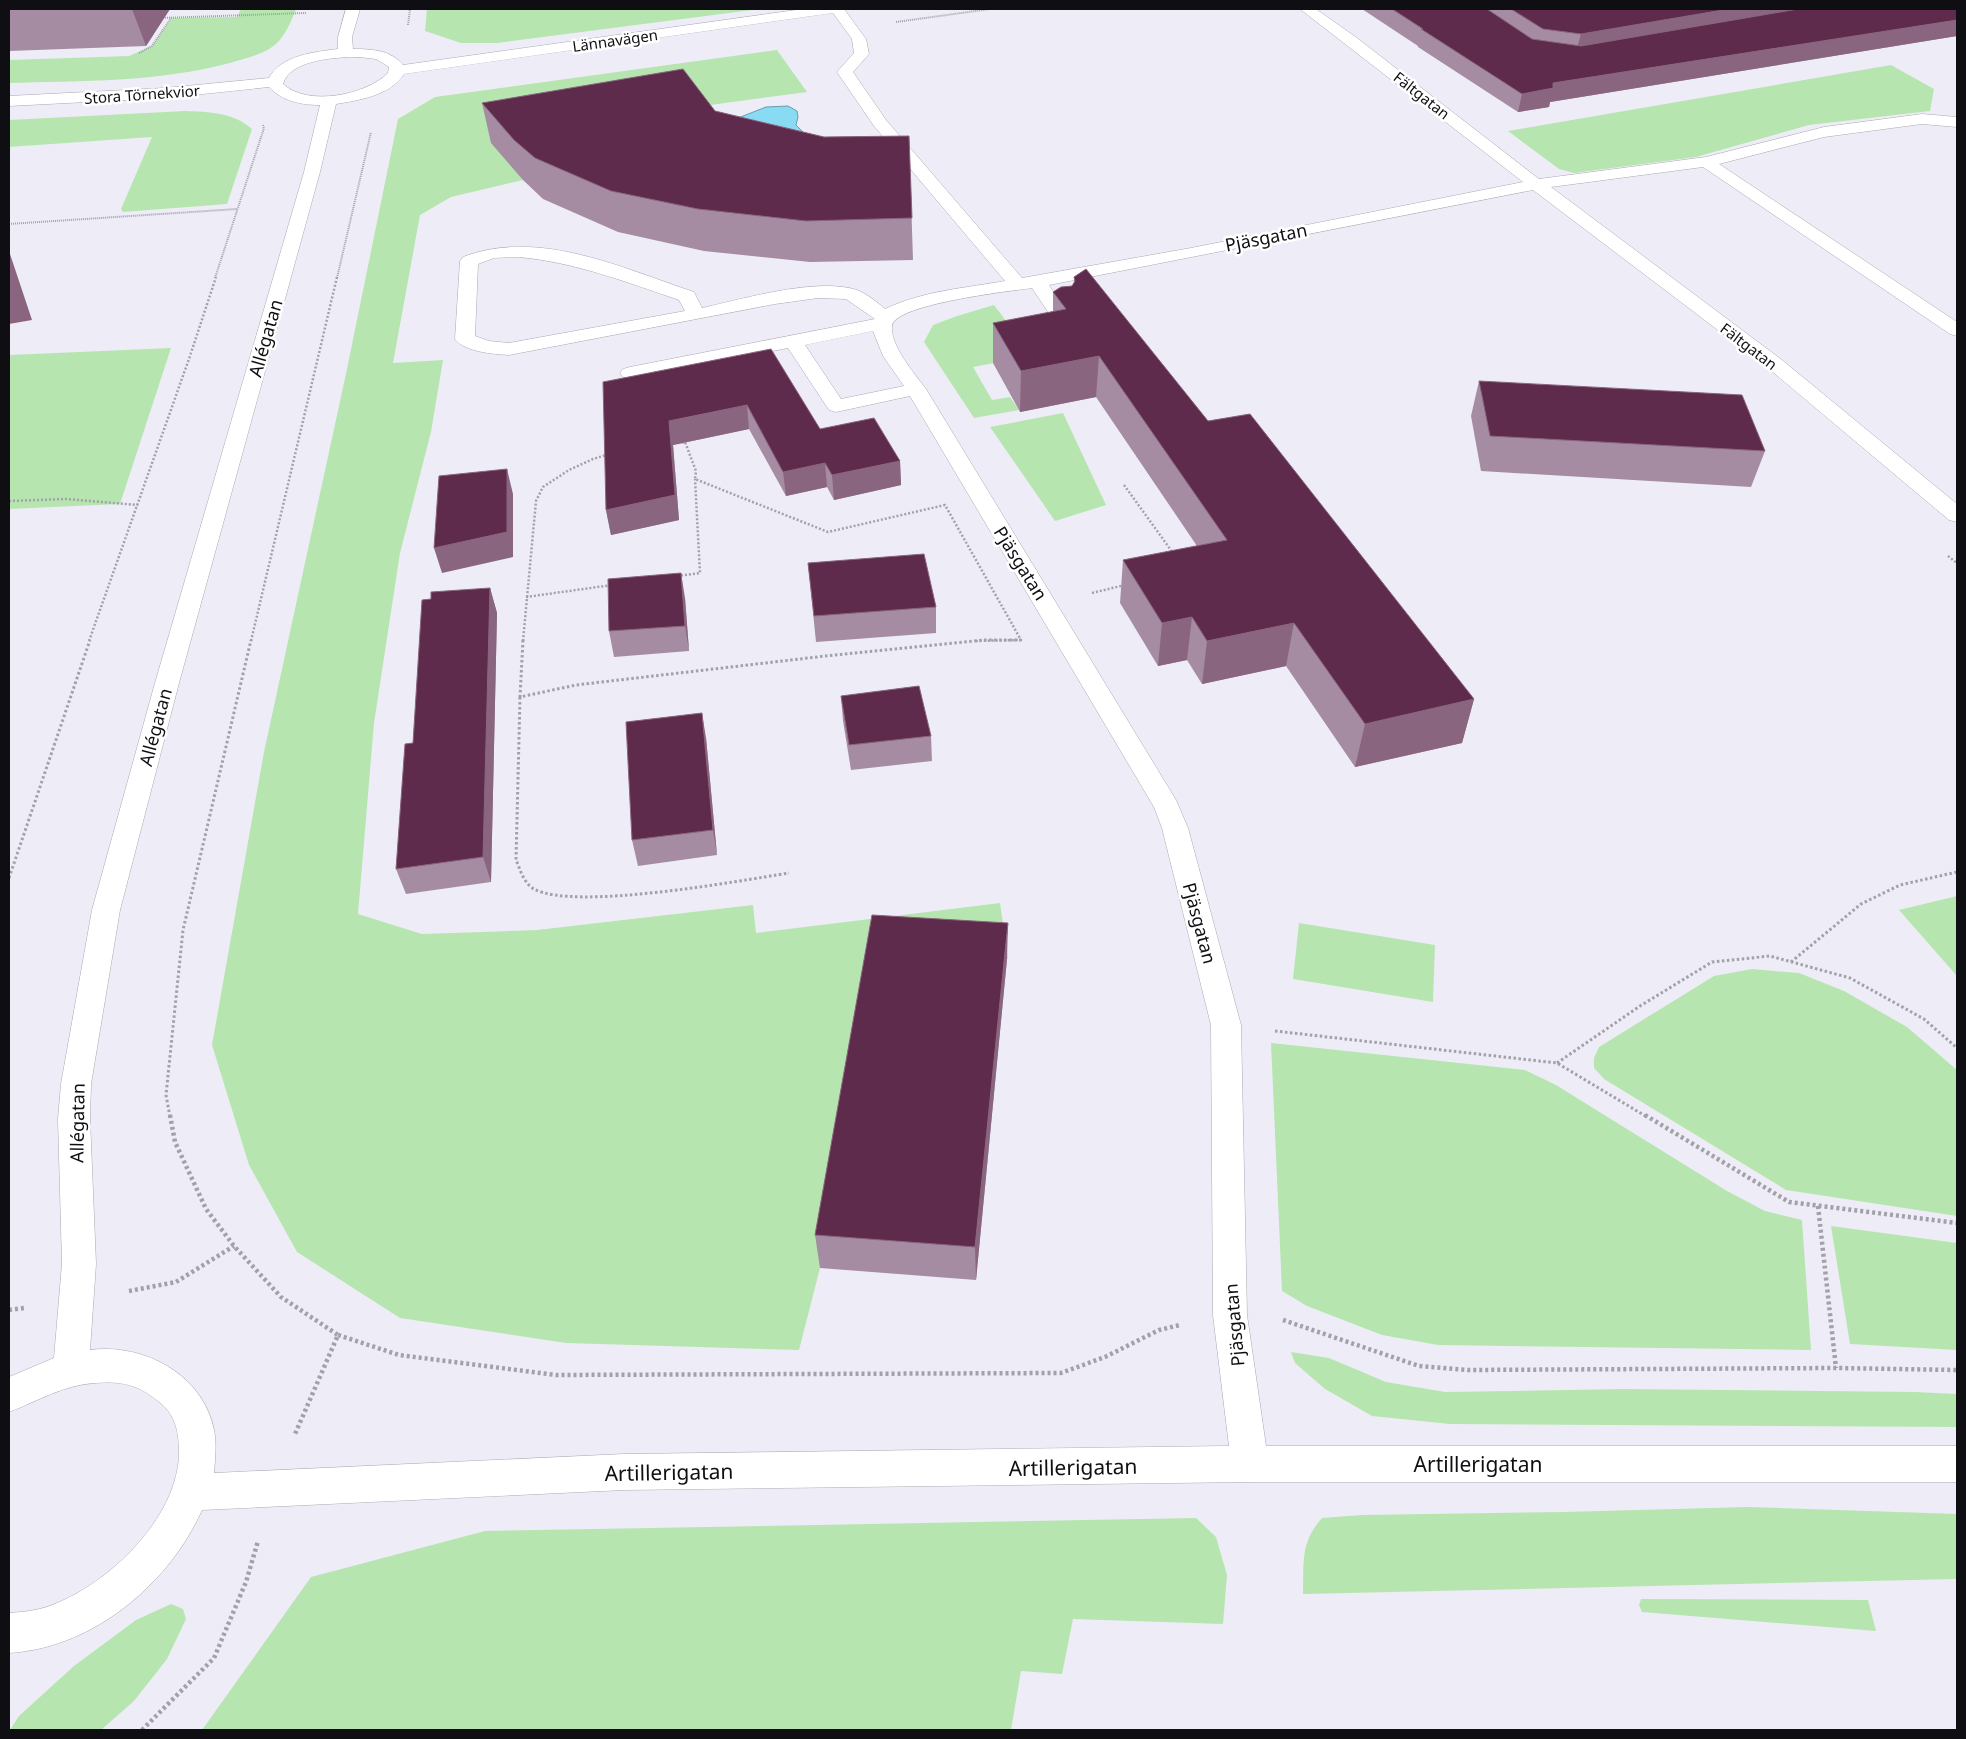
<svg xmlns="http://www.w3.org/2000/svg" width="1966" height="1739" font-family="'Noto Sans',sans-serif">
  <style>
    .green { fill: #b7e5b0 }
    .water { fill: #88dbf3; stroke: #649eb0 }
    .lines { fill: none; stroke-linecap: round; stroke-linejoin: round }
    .minor-casing { stroke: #aaa8b2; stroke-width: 1 }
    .path-far3 { stroke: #a2a1a9; stroke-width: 2; stroke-dasharray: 1 1; stroke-linecap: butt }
    .path-far2 { stroke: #a2a1a9; stroke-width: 2.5; stroke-dasharray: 2 2; stroke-linecap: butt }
    .path-far1 { stroke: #a2a1a9; stroke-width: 3; stroke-dasharray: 2.5 2.5; stroke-linecap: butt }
    .path { stroke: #a2a1a9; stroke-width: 4.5; stroke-dasharray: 3 3; stroke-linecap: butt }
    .minor { fill: #fff; fill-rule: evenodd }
    .wall { fill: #a68ca2 }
    .shaded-wall { fill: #89657f }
    .building { fill: #5e2b4c; stroke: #89657f }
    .labels { text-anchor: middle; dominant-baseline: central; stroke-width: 5; stroke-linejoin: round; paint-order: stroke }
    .far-street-label { font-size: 15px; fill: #0f0e12; stroke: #fff }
    .street-label { font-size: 18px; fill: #0f0e12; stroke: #fff }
    .near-street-label { font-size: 21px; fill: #0f0e12; stroke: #fff }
  </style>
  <rect width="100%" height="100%" fill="#eeedf7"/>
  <g class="green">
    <path d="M241 9H296C291 22 283 42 269 49 257 56 243 59 230 63 159 82 81 81 9 83V60L129 56 152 46 172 18 237 17Z"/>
    <polygon points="427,9 760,9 497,43 461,43 425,31"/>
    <polygon points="777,50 807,92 688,108 496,142 523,180 451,197 420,215 393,363 443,360 431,432 400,553 374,723 358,914 422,934 537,930 753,905 756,933 1000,903 1008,959 875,951 820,1268 799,1350 566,1343 400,1318 297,1252 249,1165 212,1045 264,752 347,369 398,119 435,97"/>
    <polygon points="1891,65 1934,89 1930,111 1809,125 1696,157 1574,173 1559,169 1508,131"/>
    <path d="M185 111C209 112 233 112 252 129L227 204 123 212 121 209 152 137 9 147V120Z"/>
    <polygon points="994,305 1019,338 1109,341 973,367 992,400 1010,397 1019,410 974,418 924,342 933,325 957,316"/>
    <polygon points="171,348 120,504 9,509 9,355"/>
    <polygon points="1063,413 1106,505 1055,521 990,427"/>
    <polygon points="1957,896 1957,976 1899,910"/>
    <polygon points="1299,923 1435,945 1433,1002 1293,979"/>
    <polygon points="1752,969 1799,973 1844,991 1907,1027 1957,1070 1957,1216 1786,1190 1604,1079 1594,1068 1594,1058 1599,1047 1714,976"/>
    <polygon points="1271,1043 1525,1070 1556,1085 1727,1191 1765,1211 1802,1220 1811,1350 1438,1345 1382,1335 1307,1306 1282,1291"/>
    <polygon points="1831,1226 1957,1243 1957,1350 1850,1344"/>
    <polygon points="1291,1352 1329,1358 1386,1382 1445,1392 1623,1389 1915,1392 1957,1394 1957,1427 1450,1424 1372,1416 1325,1389 1295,1363"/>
    <path d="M1748 1507 1957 1514V1579L1303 1594C1304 1561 1300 1543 1322 1518L1362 1515 1563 1512Z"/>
    <polygon points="1196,1518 1216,1537 1227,1575 1223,1624 1073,1619 1062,1674 1021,1671 1011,1730 202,1730 311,1577 485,1531"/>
    <polygon points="1641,1599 1868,1600 1876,1631 1642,1612 1639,1605"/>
    <polygon points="171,1604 183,1609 186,1619 167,1659 134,1701 101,1730 10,1730 19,1716 74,1666 136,1620"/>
  </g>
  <polygon class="water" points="788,106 797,111 798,117 796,125 803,132 738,118 766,107"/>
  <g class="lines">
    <g class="minor-casing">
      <path id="minor" d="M346 9H360L352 37 353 49C371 49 391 50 403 65L803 9H844L866 39 869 54 853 72 886 120 1022 278 1191 248 1523 182 1300 9H1316L1357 38 1539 179 1706 157 1824 127 1922 114 1957 117V127L1922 124 1824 137 1719 164 1957 322V336L1950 334 1703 167 1551 187 1782 360 1957 504V522L1949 520 1768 368 1533 190 1049 285 1072 320 1070 324 1063 326 1056 324 1032 288C1011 291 894 304 892 326 890 346 915 374 926 389L1176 800 1188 828 1241 1025 1247 1315 1266 1446H1957V1482H1250L624 1490 202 1510C169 1584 93 1648 9 1653V1613C25 1612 42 1610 57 1603 113 1580 182 1513 179 1447 178 1428 174 1413 158 1401 137 1384 121 1381 95 1383 63 1385 38 1401 9 1412V1377L54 1358 62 1264 58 1119 61 1084 92 910 155 683 304 172 320 105C301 105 282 101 269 87L165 98 9 106V96L165 88 269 78C281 55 315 52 338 49V37ZM833 13 852 39 854 53 837 72 874 126 1005 281C965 288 923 291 885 309 877 302 867 294 857 290 817 277 743 299 702 308L694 292C622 268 538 228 463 257L460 261 455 339C464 352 494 354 509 355L775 304 818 298 846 299 875 319 630 367 623 369 620 373 623 377 630 379 788 348 829 410 836 412 910 396 1154 807 1162 828 1211 1025 1213 1315 1229 1446 624 1454 214 1473C215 1459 217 1444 214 1430 203 1374 143 1343 90 1350L96 1264 90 1119 91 1084 120 910 179 683 320 172 336 104C359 100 390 96 404 74ZM359 57 376 59 389 67 388 73C366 95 308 107 283 84 290 59 338 57 359 57ZM518 257C575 262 626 282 679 300L685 311 509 343 489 341 475 336 478 264 494 258ZM873 331 883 356 904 386 841 399 805 345Z"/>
    </g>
    <g class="path-far3">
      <polyline points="161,18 306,13"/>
      <polyline points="896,22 990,9"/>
      <polyline points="408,25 410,9"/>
      <polyline points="139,53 152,46 171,18"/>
      <polyline points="9,224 237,209"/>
      <polyline points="215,278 264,128 263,125"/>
      <polyline points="337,278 371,132"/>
    </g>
    <g class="path-far2">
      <polyline points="1124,485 1173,553"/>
      <polyline points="9,501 66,499 138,505"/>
      <polyline points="1948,556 1957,563"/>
      <polyline points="677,576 700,573 695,479"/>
      <polyline points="1092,593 1125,585"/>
      <polyline points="526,597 612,585"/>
      <polyline points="89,641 190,356 216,277"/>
      <polyline points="251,641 337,277"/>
      <polyline points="523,641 536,501 543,487 569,470 593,459 616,452 685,442 696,471 695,479 828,532 945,505 1021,640 974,641"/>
    </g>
    <g class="path-far1">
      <polyline points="523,640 520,697 576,685 834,655 985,640 1021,640"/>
      <path d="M520 697 516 860C520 869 524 884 534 889 575 911 738 881 789 873"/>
      <polyline points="9,878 90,640"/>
      <polyline points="1791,962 1861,904 1900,885 1957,872"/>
      <polyline points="1275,1031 1557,1063 1647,1117"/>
      <polyline points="1557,1063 1640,1006 1712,962 1770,956 1850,978 1924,1019 1957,1048"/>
      <polyline points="170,1117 166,1095 183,930 251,640"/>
    </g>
    <g class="path">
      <polyline points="170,1115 175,1142 206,1209 234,1246 281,1297 338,1335 295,1434"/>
      <polyline points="1645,1115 1789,1202 1957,1223"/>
      <polyline points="1818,1206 1836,1368"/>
      <polyline points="129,1291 176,1282 234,1246"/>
      <polyline points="9,1310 24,1308"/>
      <polyline points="1283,1320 1419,1366 1468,1370 1836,1368 1957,1370"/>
      <polyline points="338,1335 399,1355 556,1375 1061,1373 1105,1357 1159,1330 1180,1325"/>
      <polyline points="142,1730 214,1658 246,1582 258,1541"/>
    </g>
    <use href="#minor" class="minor"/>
  </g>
  <g class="wall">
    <polygon points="9,9 170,9 146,46 9,51"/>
    <polygon points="1362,9 1957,9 1957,36 1550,102 1549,107 1518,112 1418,47 1418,46"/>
    <polygon points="482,103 715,111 824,137 909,136 913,260 810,262 704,251 618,232 543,199 523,180 491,143"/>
    <polygon points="1074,277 1208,421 1474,699 1462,743 1355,767 1286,666 1202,684 1187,660 1158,666 1120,603 1123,560 1197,546 1096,397 1020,412 993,363 993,323 1053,312 1053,292 1072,286 1074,283"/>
    <polygon points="771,349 820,429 900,461 901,485 834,500 827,487 786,496 749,429 673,445 679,520 611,535 606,510"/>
    <polygon points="1479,381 1765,451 1751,487 1481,471 1471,416"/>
    <polygon points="808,563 936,607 936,633 816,642"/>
    <polygon points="490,588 497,613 491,882 406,894 396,869 413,743 431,599"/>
    <polygon points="685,598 689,651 614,657 609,631"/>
    <polygon points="841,696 931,736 932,761 851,770 843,721"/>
    <polygon points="706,738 717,855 638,866 632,840"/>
    <polygon points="1007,959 976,1280 820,1268 815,1235"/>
  </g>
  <g class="shaded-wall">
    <polygon points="132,9 170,9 146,46"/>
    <polygon points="1729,9 1826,9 1576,52 1581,34"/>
    <polygon points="1957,20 1957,36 1550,102 1549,107 1518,112 1522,94 1553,83"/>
    <polygon points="9,251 32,320 9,324"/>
    <polygon points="1099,356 1096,397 1020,412 1021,371"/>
    <polygon points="747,405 749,429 673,445 679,520 611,535 606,510 669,421"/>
    <polygon points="900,461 901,485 834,500 832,475"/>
    <polygon points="825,463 827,487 786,496 783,472"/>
    <polygon points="507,469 513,494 513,557 442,573 434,548"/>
    <polygon points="681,573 685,598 689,651 685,626"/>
    <polygon points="490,588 497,613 491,882 483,857"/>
    <polygon points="1192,617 1187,660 1158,666 1162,623"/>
    <polygon points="1294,623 1286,666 1202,684 1207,641"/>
    <polygon points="1474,699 1462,743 1355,767 1365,724"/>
    <polygon points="702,713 706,738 717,855 713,830"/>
    <polygon points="1008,923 1007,959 976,1280 975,1247"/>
  </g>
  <g class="building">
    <polygon points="1392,9 1487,9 1532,39 1581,46 1798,9 1957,9 1957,20 1553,83 1553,88 1522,94 1421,29 1423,29"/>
    <polygon points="1511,9 1729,9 1581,34 1543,29"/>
    <polygon points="683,69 715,111 824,137 909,136 912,218 806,221 698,209 611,191 535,158 514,140 482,103"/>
    <polygon points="1086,269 1208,421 1250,414 1474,699 1365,724 1294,623 1207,641 1192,617 1162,623 1123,560 1227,540 1099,356 1021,371 993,323 1066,309 1053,292 1061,287 1072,286 1075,281 1074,277"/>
    <polygon points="771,349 820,429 874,418 900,461 832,475 825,463 783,472 747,405 669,421 675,495 606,510 603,382"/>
    <polygon points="1479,381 1742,395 1765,451 1490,436"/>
    <polygon points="507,469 507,532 434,548 439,476"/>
    <polygon points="924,554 936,607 814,616 808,563"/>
    <polygon points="681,573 685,626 609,631 608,579"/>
    <polygon points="490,588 483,857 396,869 405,744 413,743 422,600 431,599 431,592"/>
    <polygon points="919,686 931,736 849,745 841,696"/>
    <polygon points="702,713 713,830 632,840 626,722"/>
    <polygon points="872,915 1008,923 975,1247 815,1235"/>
  </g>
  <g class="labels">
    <g class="far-street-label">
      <text transform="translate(615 40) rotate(-8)">Lännavägen</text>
      <text transform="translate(142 94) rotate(-4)">Stora Törnekvior</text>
      <text transform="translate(1422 95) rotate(38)">Fältgatan</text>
      <text transform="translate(1749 346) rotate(37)">Fältgatan</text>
    </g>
    <g class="street-label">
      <text transform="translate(1266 237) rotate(-11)">Pjäsgatan</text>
      <text transform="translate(265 338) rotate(-74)">Allégatan</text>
      <text transform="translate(1021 563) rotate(58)">Pjäsgatan</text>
      <text transform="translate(155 727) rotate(-75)">Allégatan</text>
      <text transform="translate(1200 923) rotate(75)">Pjäsgatan</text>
      <text transform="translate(77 1123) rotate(-89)">Allégatan</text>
      <text transform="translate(1234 1325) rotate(-95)">Pjäsgatan</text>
    </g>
    <g class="near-street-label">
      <text x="1478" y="1464">Artillerigatan</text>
      <text transform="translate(1073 1467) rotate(-1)">Artillerigatan</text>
      <text transform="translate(669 1472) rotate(-1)">Artillerigatan</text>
    </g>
  </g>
  <rect width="1966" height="1739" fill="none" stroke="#0f0e12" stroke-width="20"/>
</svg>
